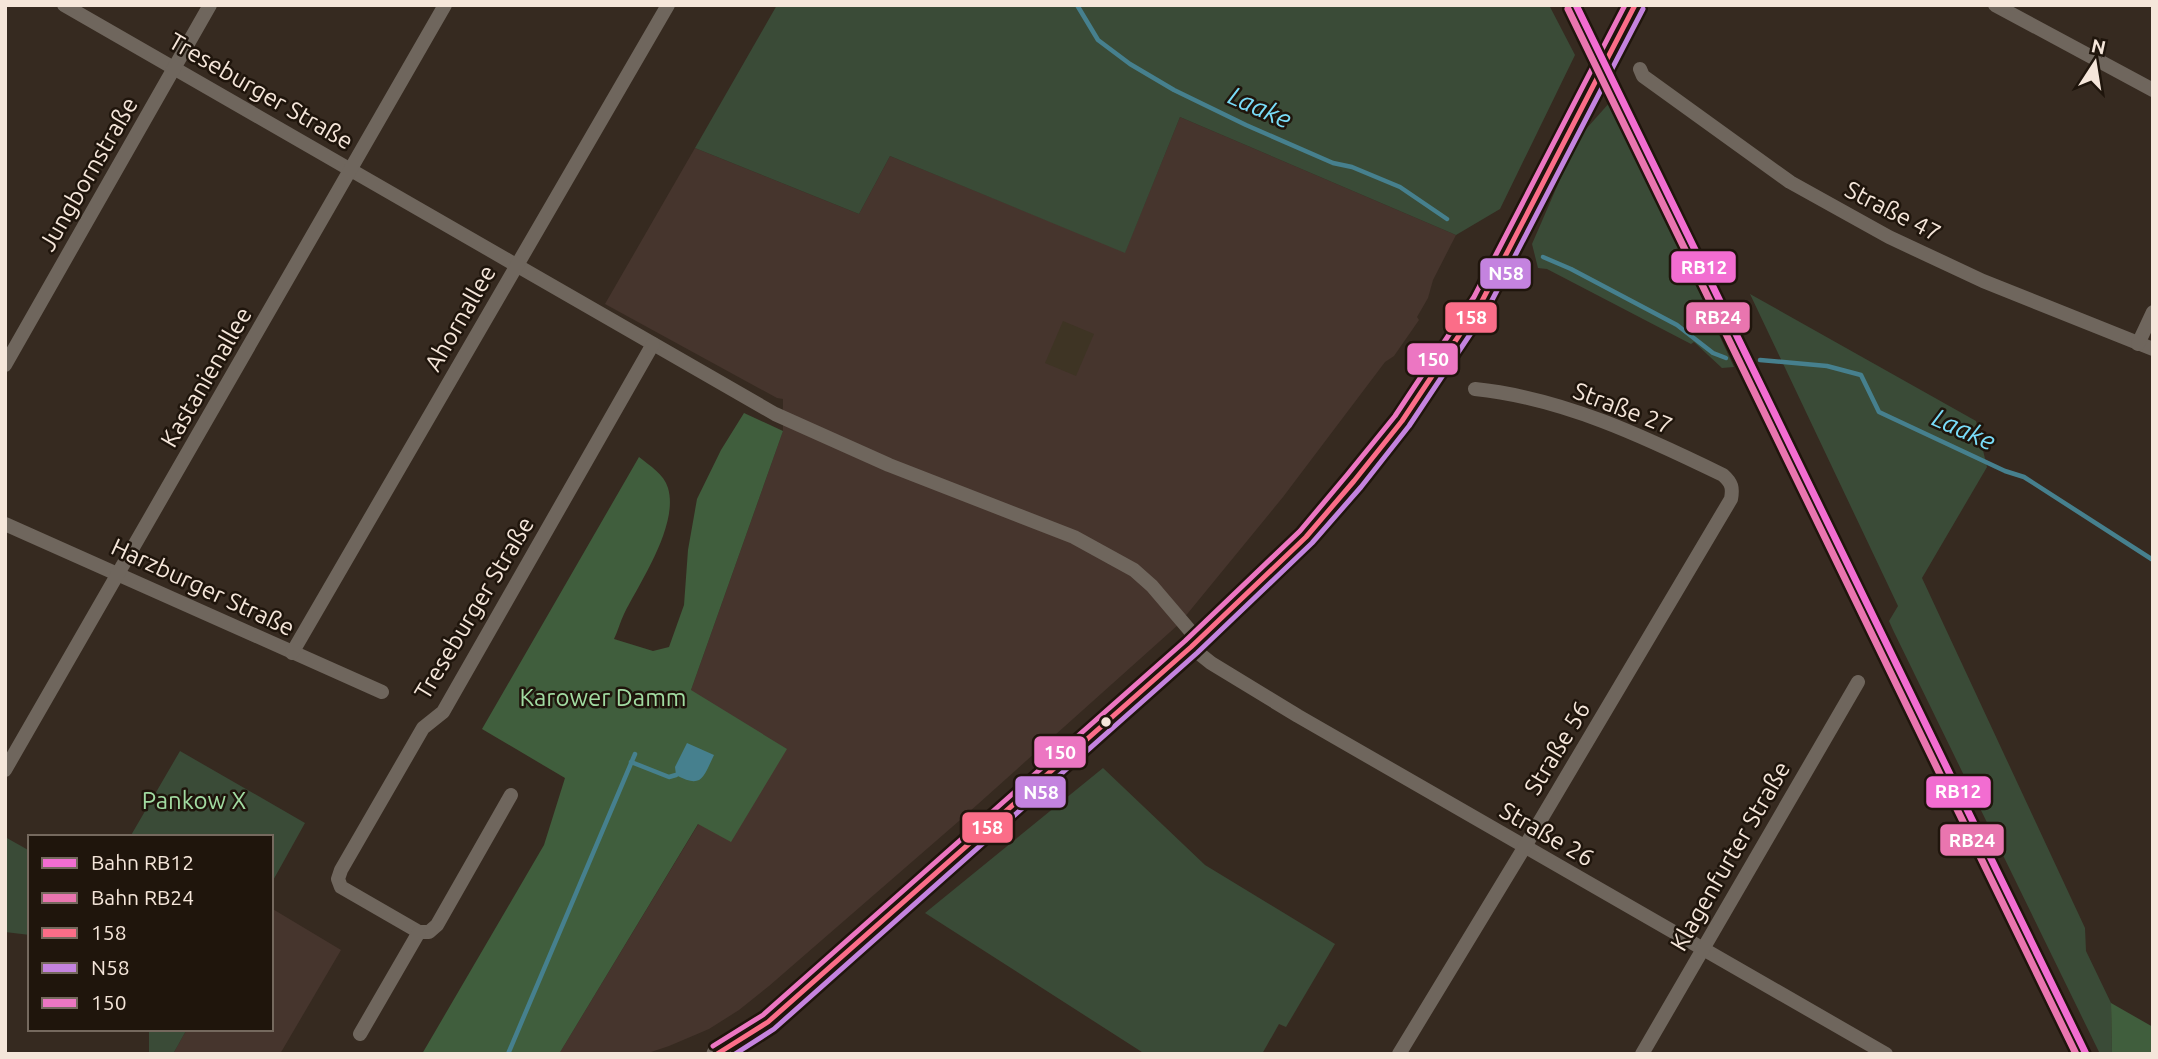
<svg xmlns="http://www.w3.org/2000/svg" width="2158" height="1059" font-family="Ubuntu,sans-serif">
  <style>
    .commercial { fill: #46352d }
    .industrial { fill: #3e3424 }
    .green { fill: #3a4b37 }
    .forest { fill: #405e3d }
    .water { fill: #46808e }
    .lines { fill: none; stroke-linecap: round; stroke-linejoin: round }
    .stream { stroke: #46808e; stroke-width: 4.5 }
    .street { stroke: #6f665d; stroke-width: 14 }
    .secondary { stroke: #6f665d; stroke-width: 21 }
    .bus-1-casing { stroke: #1f150c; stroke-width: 10 }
    .bus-2-casing { stroke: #1f150c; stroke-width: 10 }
    .bus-3-casing { stroke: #1f150c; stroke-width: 10 }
    .bus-1 { stroke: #fb6d88; stroke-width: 5 }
    .bus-2 { stroke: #c483df; stroke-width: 5 }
    .bus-3 { stroke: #ec76c2; stroke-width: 5 }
    .rail-1-casing { stroke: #1f150c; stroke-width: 12 }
    .rail-2-casing { stroke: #1f150c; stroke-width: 12 }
    .rail-1 { stroke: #f26dd1; stroke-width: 7 }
    .rail-2 { stroke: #e975af; stroke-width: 7 }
    .bus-dot { fill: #f5e6da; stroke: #1f150c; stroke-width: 2.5 }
    .labels { text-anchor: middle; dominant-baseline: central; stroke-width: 5; stroke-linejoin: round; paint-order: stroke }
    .street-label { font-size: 24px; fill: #f5e6da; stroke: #1f150c }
    .park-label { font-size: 24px; fill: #a1dba1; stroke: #1f150c }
    .water-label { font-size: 26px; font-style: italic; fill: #79dcf8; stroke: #1f150c }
    .line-badge { stroke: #1f150c; stroke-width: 2.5 }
    .badge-label { font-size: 19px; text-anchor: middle; font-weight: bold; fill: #fff }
  </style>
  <rect width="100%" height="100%" fill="#362a20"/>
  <g class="commercial">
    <polygon points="1180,117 1456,235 1433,280 1428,298 1417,317 1419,320 1394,356 1385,362 1283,497 1179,624 959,821 769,986 739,1010 709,1029 669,1046 645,1054 559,1054 699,823 731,841 691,690 783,431 783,399 777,398 605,304 695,148 859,214 890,156 1125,252"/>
    <polygon points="271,908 341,950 280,1054 173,1054 187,1029 271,1029"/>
  </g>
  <polygon class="industrial" points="1063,321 1094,334 1076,376 1045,363"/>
  <g class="green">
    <polygon points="777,5 1549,5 1575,55 1500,209 1456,235 1180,117 1125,253 890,156 859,214 695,148"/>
    <polygon points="1611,101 1734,367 1722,368 1694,342 1691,344 1547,269 1538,268 1532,244 1578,138"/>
    <polygon points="1750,294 1976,421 1987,467 1922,578 2085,928 2086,951 2111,1003 2112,1054 2100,1054 1893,630 1889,621 1898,606"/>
    <polygon points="180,751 305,823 271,884 271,837 130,837"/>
    <polygon points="1103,768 1205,865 1335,944 1286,1027 1279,1024 1262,1054 1145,1054 925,913"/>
    <polygon points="5,837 30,851 30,935 5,932"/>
    <polygon points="149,1029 187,1029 173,1054 149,1054"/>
  </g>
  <g class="forest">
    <path d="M744 413 783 431 691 690 787 749 731 842 698 824 559 1054H422L544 845 565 778 482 729 639 457C650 466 664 474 668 488 679 525 640 582 624 614 620 622 618 631 614 639L653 651 669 647 684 605 688 550 697 499 721 450Z"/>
    <polygon points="2111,1003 2153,1027 2153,1054 2112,1054"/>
  </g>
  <path class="water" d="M687 743 714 755C703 778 702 789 676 775L675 767Z"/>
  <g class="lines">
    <g class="stream">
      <polyline points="1077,5 1098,40 1130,64 1174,90 1246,125 1333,163 1352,167 1400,187 1447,219"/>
      <polyline points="1543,257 1571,269 1677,325 1713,353 1726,358"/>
      <polyline points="1760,360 1827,366 1861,375 1879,412 2005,471 2024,477 2153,560"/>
      <polyline points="631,762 669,777 676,775"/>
      <polyline points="508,1054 635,754"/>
    </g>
    <g class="street">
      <polyline points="64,5 775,414 889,465 1074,537 1134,570 1152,586 1198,640"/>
      <polyline points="1995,5 2153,90"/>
      <polyline points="1640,69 1643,76 1790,182 1889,237 1983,281 2153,349"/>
      <polyline points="2138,344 2153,312"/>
      <polyline points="5,365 210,5"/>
      <polyline points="5,524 382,692"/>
      <polyline points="1191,647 1211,663 1298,716 1886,1054"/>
      <polyline points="292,653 668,5"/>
      <polyline points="5,770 445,5"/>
      <polyline points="511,795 437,925 429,932 419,932 341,887 338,879 341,870 423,728 443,712 653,344"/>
      <polyline points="360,1034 419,932"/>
      <path d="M1399 1054 1524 848 1731 499C1733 488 1732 483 1723 475 1645 437 1563 398 1475 389"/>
      <polyline points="1642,1054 1858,682"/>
    </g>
    <polyline class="secondary" points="717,1054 751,1034 768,1022 1191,647 1306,537 1354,481 1402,421 1482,301 1635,5"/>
    <g class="bus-1-casing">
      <polyline id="bus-1" points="717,1054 768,1022 1191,647 1306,537 1354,481 1402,421 1482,301 1635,5"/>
    </g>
    <g class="bus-2-casing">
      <polyline id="bus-2" points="735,1054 774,1029 1197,653 1312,543 1361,487 1409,426 1489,306 1643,9"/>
    </g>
    <g class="bus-3-casing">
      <polyline id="bus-3" points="713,1046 763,1015 1185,641 1300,531 1347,475 1395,416 1474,297 1625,5"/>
    </g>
    <use href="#bus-1" class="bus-1"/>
    <use href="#bus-2" class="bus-2"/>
    <use href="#bus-3" class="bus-3"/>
    <g class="rail-1-casing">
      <polyline id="rail-1" points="1576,5 2086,1054"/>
    </g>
    <g class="rail-2-casing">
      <polyline id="rail-2" points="1568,9 2076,1054"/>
    </g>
    <use href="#rail-1" class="rail-1"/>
    <use href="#rail-2" class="rail-2"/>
  </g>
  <circle class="bus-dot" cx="1106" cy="722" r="6"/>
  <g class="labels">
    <g class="street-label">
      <text transform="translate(261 91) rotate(30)">Treseburger Straße</text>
      <text transform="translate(88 174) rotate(-60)">Jungbornstraße</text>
      <text transform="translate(1893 211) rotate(27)">Straße 47</text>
      <text transform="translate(460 318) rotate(-60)">Ahornallee</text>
      <text transform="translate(206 377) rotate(-60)">Kastanienallee</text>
      <text transform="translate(1623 408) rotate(21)">Straße 27</text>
      <text transform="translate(203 587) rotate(25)">Harzburger Straße</text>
      <text transform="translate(474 608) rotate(-59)">Treseburger Straße</text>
      <text transform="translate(1557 748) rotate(-59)">Straße 56</text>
      <text transform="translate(1547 834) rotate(30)">Straße 26</text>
      <text transform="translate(1730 856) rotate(-60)">Klagenfurter Straße</text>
    </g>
    <g class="park-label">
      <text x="603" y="697">Karower Damm</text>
      <text x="194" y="800">Pankow X</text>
    </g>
    <g class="water-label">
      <text transform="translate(1260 107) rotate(24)">Laake</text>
      <text transform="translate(1964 429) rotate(24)">Laake</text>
    </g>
  </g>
  <g class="line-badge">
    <rect x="1670" y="250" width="67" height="34" rx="7" fill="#f26dd1"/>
    <rect x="1479" y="257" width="53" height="33" rx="7" fill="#c483df"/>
    <rect x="1685" y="301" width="66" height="33" rx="7" fill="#e975af"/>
    <rect x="1444" y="301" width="54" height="33" rx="7" fill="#fb6d88"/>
    <rect x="1406" y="342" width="53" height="34" rx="7" fill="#ec76c2"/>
    <rect x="1033" y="735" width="54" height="34" rx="7" fill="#ec76c2"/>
    <rect x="1925" y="775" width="67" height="34" rx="7" fill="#f26dd1"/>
    <rect x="1014" y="775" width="53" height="34" rx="7" fill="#c483df"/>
    <rect x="961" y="811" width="53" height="33" rx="7" fill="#fb6d88"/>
    <rect x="1939" y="823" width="66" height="34" rx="7" fill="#e975af"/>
  </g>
  <g class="badge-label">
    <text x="1704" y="274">RB12</text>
    <text x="1506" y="280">N58</text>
    <text x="1718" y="324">RB24</text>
    <text x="1471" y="324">158</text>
    <text x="1433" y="366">150</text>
    <text x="1060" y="759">150</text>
    <text x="1958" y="798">RB12</text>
    <text x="1041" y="799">N58</text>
    <text x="987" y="834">158</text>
    <text x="1972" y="847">RB24</text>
  </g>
  <rect width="2158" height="1059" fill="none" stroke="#f5e6da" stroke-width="14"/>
  <rect x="28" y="835" width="245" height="196" fill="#1f150c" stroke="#75695e" stroke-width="2"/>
  <rect x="42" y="858" width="35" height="10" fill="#f26dd1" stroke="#75695e" stroke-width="2"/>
  <text x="91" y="870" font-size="21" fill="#f5e6da">Bahn RB12</text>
  <rect x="42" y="893" width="35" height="10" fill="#e975af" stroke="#75695e" stroke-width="2"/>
  <text x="91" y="905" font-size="21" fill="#f5e6da">Bahn RB24</text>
  <rect x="42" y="928" width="35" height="10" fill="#fb6d88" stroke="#75695e" stroke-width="2"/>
  <text x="91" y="940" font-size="21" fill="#f5e6da">158</text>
  <rect x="42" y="963" width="35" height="10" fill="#c483df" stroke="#75695e" stroke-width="2"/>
  <text x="91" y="975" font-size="21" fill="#f5e6da">N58</text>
  <rect x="42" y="998" width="35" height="10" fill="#ec76c2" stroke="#75695e" stroke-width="2"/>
  <text x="91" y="1010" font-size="21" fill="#f5e6da">150</text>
  <g transform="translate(2095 63) rotate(12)" stroke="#1f150c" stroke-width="5" paint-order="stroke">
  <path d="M0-5L12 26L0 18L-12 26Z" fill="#f5e6da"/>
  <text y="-10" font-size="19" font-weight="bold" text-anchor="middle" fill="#f5e6da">N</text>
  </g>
</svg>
